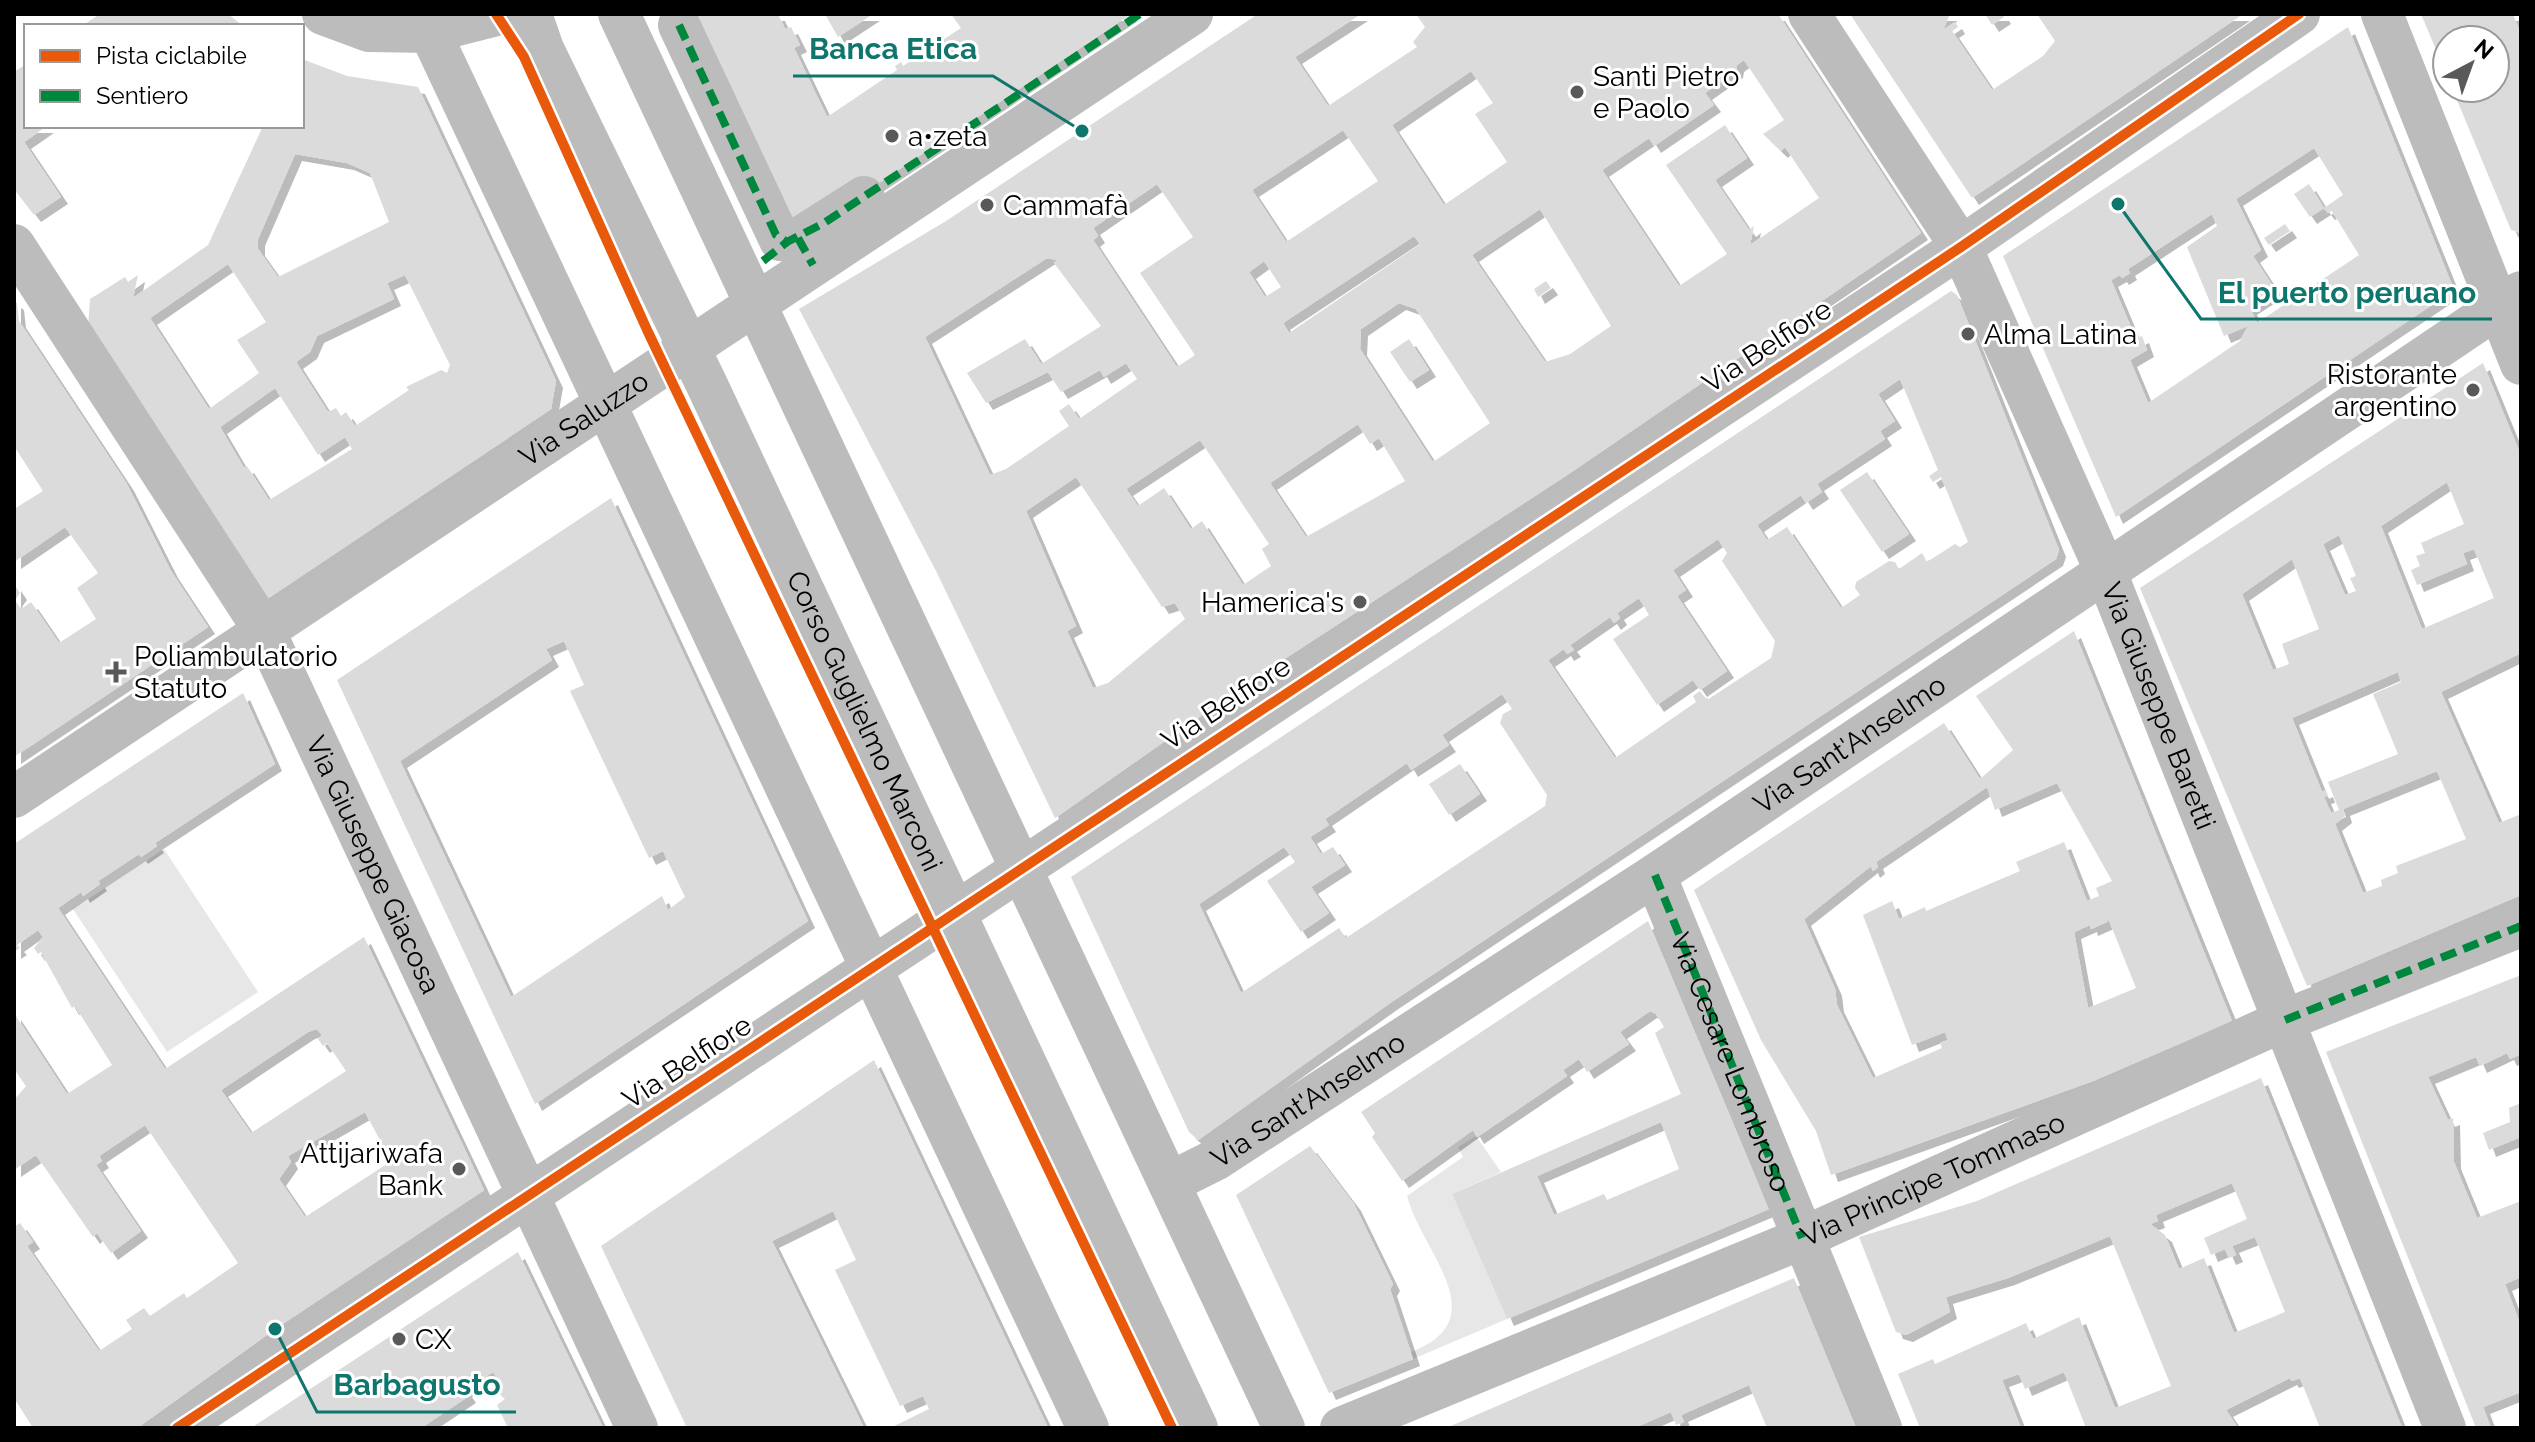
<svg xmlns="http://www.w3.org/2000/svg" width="2535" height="1442" font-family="Raleway,sans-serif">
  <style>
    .green { fill: #e7e7e7 }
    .building { fill: #dbdbdb; fill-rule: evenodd; filter: url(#shadow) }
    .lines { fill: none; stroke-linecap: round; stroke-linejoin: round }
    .minor { stroke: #bcbcbc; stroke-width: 42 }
    .quiet { stroke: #00873e; stroke-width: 8; stroke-dasharray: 16 8; stroke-linecap: butt }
    .cycleway-casing { stroke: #fff; stroke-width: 15 }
    .cycleway { stroke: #e8590c; stroke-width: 10 }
    .poi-dot { fill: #595959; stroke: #fff; stroke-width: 3 }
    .labels { text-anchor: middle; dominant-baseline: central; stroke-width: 6; stroke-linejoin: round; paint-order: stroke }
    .poi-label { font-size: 28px; fill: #000; stroke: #fff; text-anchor: start }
    .street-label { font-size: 28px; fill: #000; stroke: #fff }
    .leader { fill: none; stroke: #0f766e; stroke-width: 3 }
    .callout-dot { fill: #0f766e; stroke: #fff; stroke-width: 3 }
    .callout-label { font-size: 30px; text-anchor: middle; font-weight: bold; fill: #0f766e; stroke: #fff; stroke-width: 6; stroke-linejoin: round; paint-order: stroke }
  </style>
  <defs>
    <filter id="shadow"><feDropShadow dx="7" dy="7" stdDeviation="0" flood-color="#0004"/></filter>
  </defs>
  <rect width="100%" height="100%" fill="#fff"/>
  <g class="green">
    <polygon points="164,849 258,992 167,1052 73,909"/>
    <path d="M1476 1136 1501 1172 1452 1194 1507 1319 1413 1359 1411 1352C1498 1319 1421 1251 1407 1196L1463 1157 1458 1147Z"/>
  </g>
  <g class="building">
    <polygon points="100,14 228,14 243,26 82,26"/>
    <polygon points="680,14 778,14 785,29 791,27 800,45 794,48 827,117 897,70 895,66 901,62 903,66 961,28 951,14 1131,14 792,241"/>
    <polygon points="825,14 873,14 838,37"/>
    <path d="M1258 14H1361L1295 57 1328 106 1417 47 1413 42 1425 27 1416 14H1778L1921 233 1570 473 1252 680 1055 818 936 571 799 309 946 221ZM1744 60 1784 120 1763 134 1781 151 1785 147 1819 198 1750 245 1754 226 1749 230 1715 180 1747 158 1725 125 1666 165 1727 254 1679 286 1602 170 1649 138 1654 146 1714 105 1705 93 1736 71 1737 65ZM1471 71 1493 103 1475 114 1507 162 1444 205 1392 125ZM1343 130 1378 181 1286 242 1252 190ZM1157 184 1193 237 1140 273 1195 355 1177 367 1093 240 1098 236 1093 228ZM1540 209 1611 326 1570 354 1545 362 1472 255ZM1414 236 1420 244 1289 333 1283 323ZM1047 258 1057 260 1054 263 1101 326 1041 364 1025 339 967 373 986 403 1048 372 1061 392 1100 370 1104 377 1126 363 1137 379 1079 419 1069 404 1059 411 1069 426 1006 469 990 475 925 337ZM1264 261 1281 287 1265 297 1249 272ZM1399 303 1416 309 1490 423 1433 462 1360 349 1361 329ZM1358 424 1370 444 1379 438 1405 481 1306 537 1270 483ZM1200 440 1269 544 1262 549 1271 566 1243 585 1202 521 1191 529 1164 488 1138 506 1126 489ZM1076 477 1162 607 1175 603 1185 619 1108 683 1093 688 1067 631 1076 626 1026 511Z"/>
    <polygon points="1850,14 1950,14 1943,30 1955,22 1958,27 1952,31 1992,90 2043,56 2055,41 2037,14 2243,14 1972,198"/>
    <polygon points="1985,14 2002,14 2004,17 1992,25"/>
    <polygon points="2421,14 2513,14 2521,35 2521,233 2511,230 2452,88 2495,88 2495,40 2447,40 2447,76"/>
    <path d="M2348 27 2454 290 2116 517 2003 256ZM2314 148 2343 195 2324 208 2328 213 2332 211 2359 255 2257 323 2250 308 2276 291 2253 256 2261 250 2236 199ZM2212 214 2217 226 2187 247 2224 336 2248 326 2240 341 2148 403 2130 360 2147 350 2142 336 2136 339 2111 280 2120 275 2122 278 2130 273 2128 269Z"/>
    <path d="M302 59 347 76 418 87 556 381 551 409 264 601 88 328 90 299 125 277 128 282 138 275 133 298 208 245 263 126H302ZM295 154 347 163 370 173 389 222 278 277 258 249V239ZM228 264 266 322 237 340 259 373 209 409 150 318ZM405 275 450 365 447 373 441 370 406 387 409 390 355 426 346 412 341 416 336 408 328 412 296 362 310 352 317 336 394 299 387 283ZM275 388 318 455 345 437 352 449 269 500 247 466 244 468 220 427Z"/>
    <polygon points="26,64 26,126 47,126 24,142 61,197 34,215 14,189 14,72"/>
    <polygon points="2309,184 2324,208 2310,217 2294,194"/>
    <polygon points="2285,224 2290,231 2269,245 2264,238"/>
    <polygon points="1546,281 1551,288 1538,297 1534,289"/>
    <path d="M1951 291 1957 295 2059 550 2056 559 1390 1003 1198 1140 1189 1132 1071 877ZM1900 379 1938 470 1929 476 1933 482 1941 477 1968 542 1960 547 1955 544 1927 562 1922 553 1899 569 1895 562 1889 561 1856 582 1855 588 1860 595 1841 608 1787 527 1767 540 1757 525 1801 495 1806 503 1822 492 1817 484 1885 439 1880 431 1895 421 1878 394ZM1718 539 1727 553 1722 561 1775 641 1771 658 1707 700 1700 691 1693 696 1696 702 1615 758 1548 660 1564 649 1567 654 1574 650 1570 645 1610 617 1614 623 1620 618 1617 613 1639 598 1649 615 1613 639 1657 705 1693 680 1700 690 1727 671 1677 596 1686 590 1673 570ZM1502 694 1512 709 1503 714 1500 723 1547 795 1545 806 1346 938 1339 928 1241 993 1199 904 1284 847 1295 862 1267 881 1301 932 1329 913 1311 887 1345 865 1333 847 1321 854 1310 837 1329 825 1325 819 1407 763 1411 770 1449 745 1442 735Z"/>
    <polygon points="14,301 17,303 19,321 127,484 171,571 208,627 14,757 14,584 20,593 15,600 21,609 31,602 59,643 96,619 77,588 98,573 65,527 14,562 14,509 43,491 14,446"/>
    <polygon points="1409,339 1429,370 1410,382 1390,352"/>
    <path d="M2483 363 2521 456V659L2519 654 2441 692 2499 823 2521 814V895L2307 986 2140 588ZM2447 482 2464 524 2421 543 2425 553 2416 556 2420 566 2411 570 2417 585 2467 564 2463 553 2474 549 2494 598 2422 629 2381 526ZM2339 535 2356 576 2350 578 2356 591 2345 595 2323 544ZM2292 559 2319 629 2282 644 2289 664 2273 670 2242 594ZM2398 672 2401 682 2373 694 2398 754 2328 782 2339 810 2331 813 2324 797 2328 796 2326 790 2322 792 2292 718ZM2437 771 2466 839 2396 866 2398 873 2381 880 2382 886 2363 893 2335 824 2345 816 2343 809Z"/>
    <polygon points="1867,472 1909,534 1882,552 1840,490"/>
    <path d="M611 498 808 921 535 1104 337 680ZM564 641 584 685 570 691 649 858 663 851 685 897 668 910 662 896 511 997 400 761 552 660 546 649Z"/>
    <path d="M2074 631 2232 1021 2093 1081 1831 1175 1816 1131 1761 1040 1694 890 1944 723 1980 779 2013 750 1976 696ZM2057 783 2112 881 2096 888 2099 896 2087 901 2064 842 2016 862 2020 871 1926 911 1925 907 1899 919 1892 901 1863 915 1912 1045 1945 1032 1948 1040 1940 1043 1942 1048 1873 1078 1837 1005 1835 989 1804 919 1871 866 1873 871 1878 867 1876 862 1987 787 1995 810ZM2108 918 2136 988 2088 1008 2074 932 2090 925 2091 929 2107 922Z"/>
    <path d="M243 693 275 764 155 843 157 846 141 857 139 854 98 881 100 884 83 896 81 892 58 908 165 1069 364 937 484 1190 275 1329 137 1428H33L14 1398V1227L20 1223 33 1242 27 1246 99 1351 132 1329 126 1320 144 1308 150 1316 184 1293 187 1298 238 1263 145 1125 99 1156 102 1161 96 1165 141 1231 111 1253 97 1233 93 1237 36 1155 14 1170V1100L26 1086 14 1069V1013L67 1094 112 1065 75 1006 72 1008 41 952 38 954 34 948 43 937 38 930 17 945 20 948 14 952V844ZM317 1029 322 1035 318 1039 323 1046 327 1043 346 1071 251 1133 221 1090 308 1032ZM365 1112 389 1157 384 1160 387 1164 305 1217 279 1179 291 1162 288 1156Z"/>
    <polygon points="1460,764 1480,794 1449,815 1429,784"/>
    <path d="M1648 921 1769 1209 1507 1319 1452 1194 1681 1094 1655 1033 1664 1027 1656 1014 1650 1011 1620 1032 1629 1044 1587 1072 1579 1059 1563 1070 1567 1076 1477 1137 1473 1130 1402 1181 1372 1137 1375 1133 1361 1112ZM1661 1122 1679 1169 1607 1200 1604 1194 1554 1215 1537 1176Z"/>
    <polygon points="2521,975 2521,1054 2510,1059 2507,1053 2480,1066 2476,1057 2428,1077 2448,1120 2453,1118 2454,1162 2477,1218 2521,1201 2521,1277 2505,1284 2521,1326 2521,1392 2483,1407 2491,1428 2476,1428 2326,1052"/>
    <polygon points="874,1060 1048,1428 890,1428 929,1409 923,1396 900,1406 835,1270 856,1260 833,1211 772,1241 864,1428 687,1428 601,1246"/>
    <path d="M2261 1078 2402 1428H2320L2300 1378 2292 1381 2290 1378 2226 1410 2238 1428H2086L2064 1372 2025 1389 2019 1374 2002 1380 2021 1428H1920L1898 1374 1933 1359 1935 1364 2026 1323 2033 1339 2079 1317 2115 1408 2171 1386 2110 1236 2008 1278 1946 1297 1950 1312 1906 1335 1896 1332 1859 1237 1977 1201ZM2232 1183 2247 1219 2204 1238 2211 1255 2225 1249 2229 1258 2236 1255 2232 1246 2255 1237 2285 1312 2234 1333 2204 1258 2179 1269 2165 1235 2150 1224 2158 1221 2156 1215Z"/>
    <polygon points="2521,1103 2521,1137 2489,1150 2483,1133 2510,1122 2509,1108"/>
    <polygon points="1310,1146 1354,1204 1393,1284 1390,1289 1413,1359 1329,1393 1236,1195"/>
    <polygon points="518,1252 603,1428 508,1428 497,1405 505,1399 493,1387 498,1379 493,1372 465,1390 469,1396 421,1428 251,1428"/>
    <polygon points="1794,1278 1856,1428 1767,1428 1749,1385 1681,1415 1684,1422 1676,1425 1671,1412 1634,1428 1446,1428"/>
  </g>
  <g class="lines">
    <g class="minor">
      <polyline points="323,14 369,31 430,32 501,14"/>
      <path id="s1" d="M531 14 543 49 706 383 1197 1428"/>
      <polyline points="619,14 1284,1428"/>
      <path id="s2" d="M1809 14 1961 247 2105 570 2445 1428"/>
      <polyline points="2382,14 2521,364"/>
      <polyline points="679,25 780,240 793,242 864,197"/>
      <polyline points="430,32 1088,1428"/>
      <path id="s3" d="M14 245 264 630 637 1428"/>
      <path id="s4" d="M14 797 1192 14"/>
      <polyline points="1655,875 1881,1428"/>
      <path id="s5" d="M1169 1183 1215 1160 1655 875 2521 292"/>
      <polyline points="177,1428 1961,247 2299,14"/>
      <path id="s6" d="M1341 1428 1791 1243 2285 1020 2521 926"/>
    </g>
    <g class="quiet">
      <polyline points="679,25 776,235 787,242 824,223 1140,14"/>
      <polyline points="798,238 813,265"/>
      <polyline points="763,261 787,242"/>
      <path id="s7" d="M1655 875 1802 1238"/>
      <polyline points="2285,1020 2521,926"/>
    </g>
    <g class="cycleway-casing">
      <g id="cycleway">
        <polyline points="496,14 524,57 648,332 1172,1428"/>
        <polyline points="177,1428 1961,247 2299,14"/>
      </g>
    </g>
    <use href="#cycleway" class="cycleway"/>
  </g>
  <g class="poi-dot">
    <circle cx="1577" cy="92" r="8"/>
    <circle cx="892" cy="136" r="8"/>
    <circle cx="987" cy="205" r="8"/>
    <circle cx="1968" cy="334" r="8"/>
    <circle cx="2473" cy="390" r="8"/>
    <circle cx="1360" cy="602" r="8"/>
    <path d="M112 660h8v8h8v8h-8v8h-8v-8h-8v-8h8z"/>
    <circle cx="459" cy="1169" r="8"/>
    <circle cx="399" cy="1339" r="8"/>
  </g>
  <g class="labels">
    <g class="poi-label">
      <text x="1593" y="76">Santi Pietro<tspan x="1593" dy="32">e Paolo</tspan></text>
      <text x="908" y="136">a•zeta</text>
      <text x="1003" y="205">Cammafà</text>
      <text x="1984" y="334">Alma Latina</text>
      <text x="2457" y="374" text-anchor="end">Ristorante<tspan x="2457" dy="32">argentino</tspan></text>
      <text x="1344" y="602" text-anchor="end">Hamerica's</text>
      <text x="134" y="656">Poliambulatorio<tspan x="134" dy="32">Statuto</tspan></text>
      <text x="443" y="1153" text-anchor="end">Attijariwafa<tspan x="443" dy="32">Bank</tspan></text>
      <text x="415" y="1339">CX</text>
    </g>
    <g class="street-label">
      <text transform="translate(1767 346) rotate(-33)">Via Belfiore</text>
      <text stroke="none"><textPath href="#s4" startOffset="684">Via Saluzzo</textPath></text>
      <text transform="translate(1226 703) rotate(-33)">Via Belfiore</text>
      <text stroke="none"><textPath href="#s2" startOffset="778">Via Giuseppe Baretti</textPath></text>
      <text stroke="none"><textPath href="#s1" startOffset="782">Corso Guglielmo Marconi</textPath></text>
      <text stroke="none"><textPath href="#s5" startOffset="810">Via Sant'Anselmo</textPath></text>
      <text stroke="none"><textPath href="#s3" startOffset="718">Via Giuseppe Giacosa</textPath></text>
      <text transform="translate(687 1062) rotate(-33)">Via Belfiore</text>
      <text stroke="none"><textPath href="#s7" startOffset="202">Via Cesare Lombroso</textPath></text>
      <text stroke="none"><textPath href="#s5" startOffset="162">Via Sant'Anselmo</textPath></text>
      <text stroke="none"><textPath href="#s6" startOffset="642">Via Principe Tommaso</textPath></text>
    </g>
  </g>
  <path class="leader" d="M1082 131L993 76H793M2118 204L2201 319H2492M275 1329L317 1412H516"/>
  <g class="callout-dot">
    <circle cx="1082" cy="131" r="8"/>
    <circle cx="2118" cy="204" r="8"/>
    <circle cx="275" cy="1329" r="8"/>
  </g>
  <g class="callout-label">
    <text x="893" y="59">Banca Etica</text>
    <text x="2347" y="303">El puerto peruano</text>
    <text x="417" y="1395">Barbagusto</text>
  </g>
  <rect width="2535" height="1442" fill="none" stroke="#000000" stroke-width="32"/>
  <rect x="24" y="24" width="280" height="104" fill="#ffffff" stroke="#999999" stroke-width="2"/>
  <rect x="40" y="50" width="40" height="12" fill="#e8590c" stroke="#999999" stroke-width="2"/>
  <text x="96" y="64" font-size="24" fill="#000000">Pista ciclabile</text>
  <rect x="40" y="90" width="40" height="12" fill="#00873e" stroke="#999999" stroke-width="2"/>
  <text x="96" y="104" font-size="24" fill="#000000">Sentiero</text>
  <g transform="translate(2471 64) rotate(41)"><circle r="38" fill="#ffffff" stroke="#999999" stroke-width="2"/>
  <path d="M0-6L14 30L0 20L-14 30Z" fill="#595959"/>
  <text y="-12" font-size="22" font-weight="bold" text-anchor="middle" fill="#000000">N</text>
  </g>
</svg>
